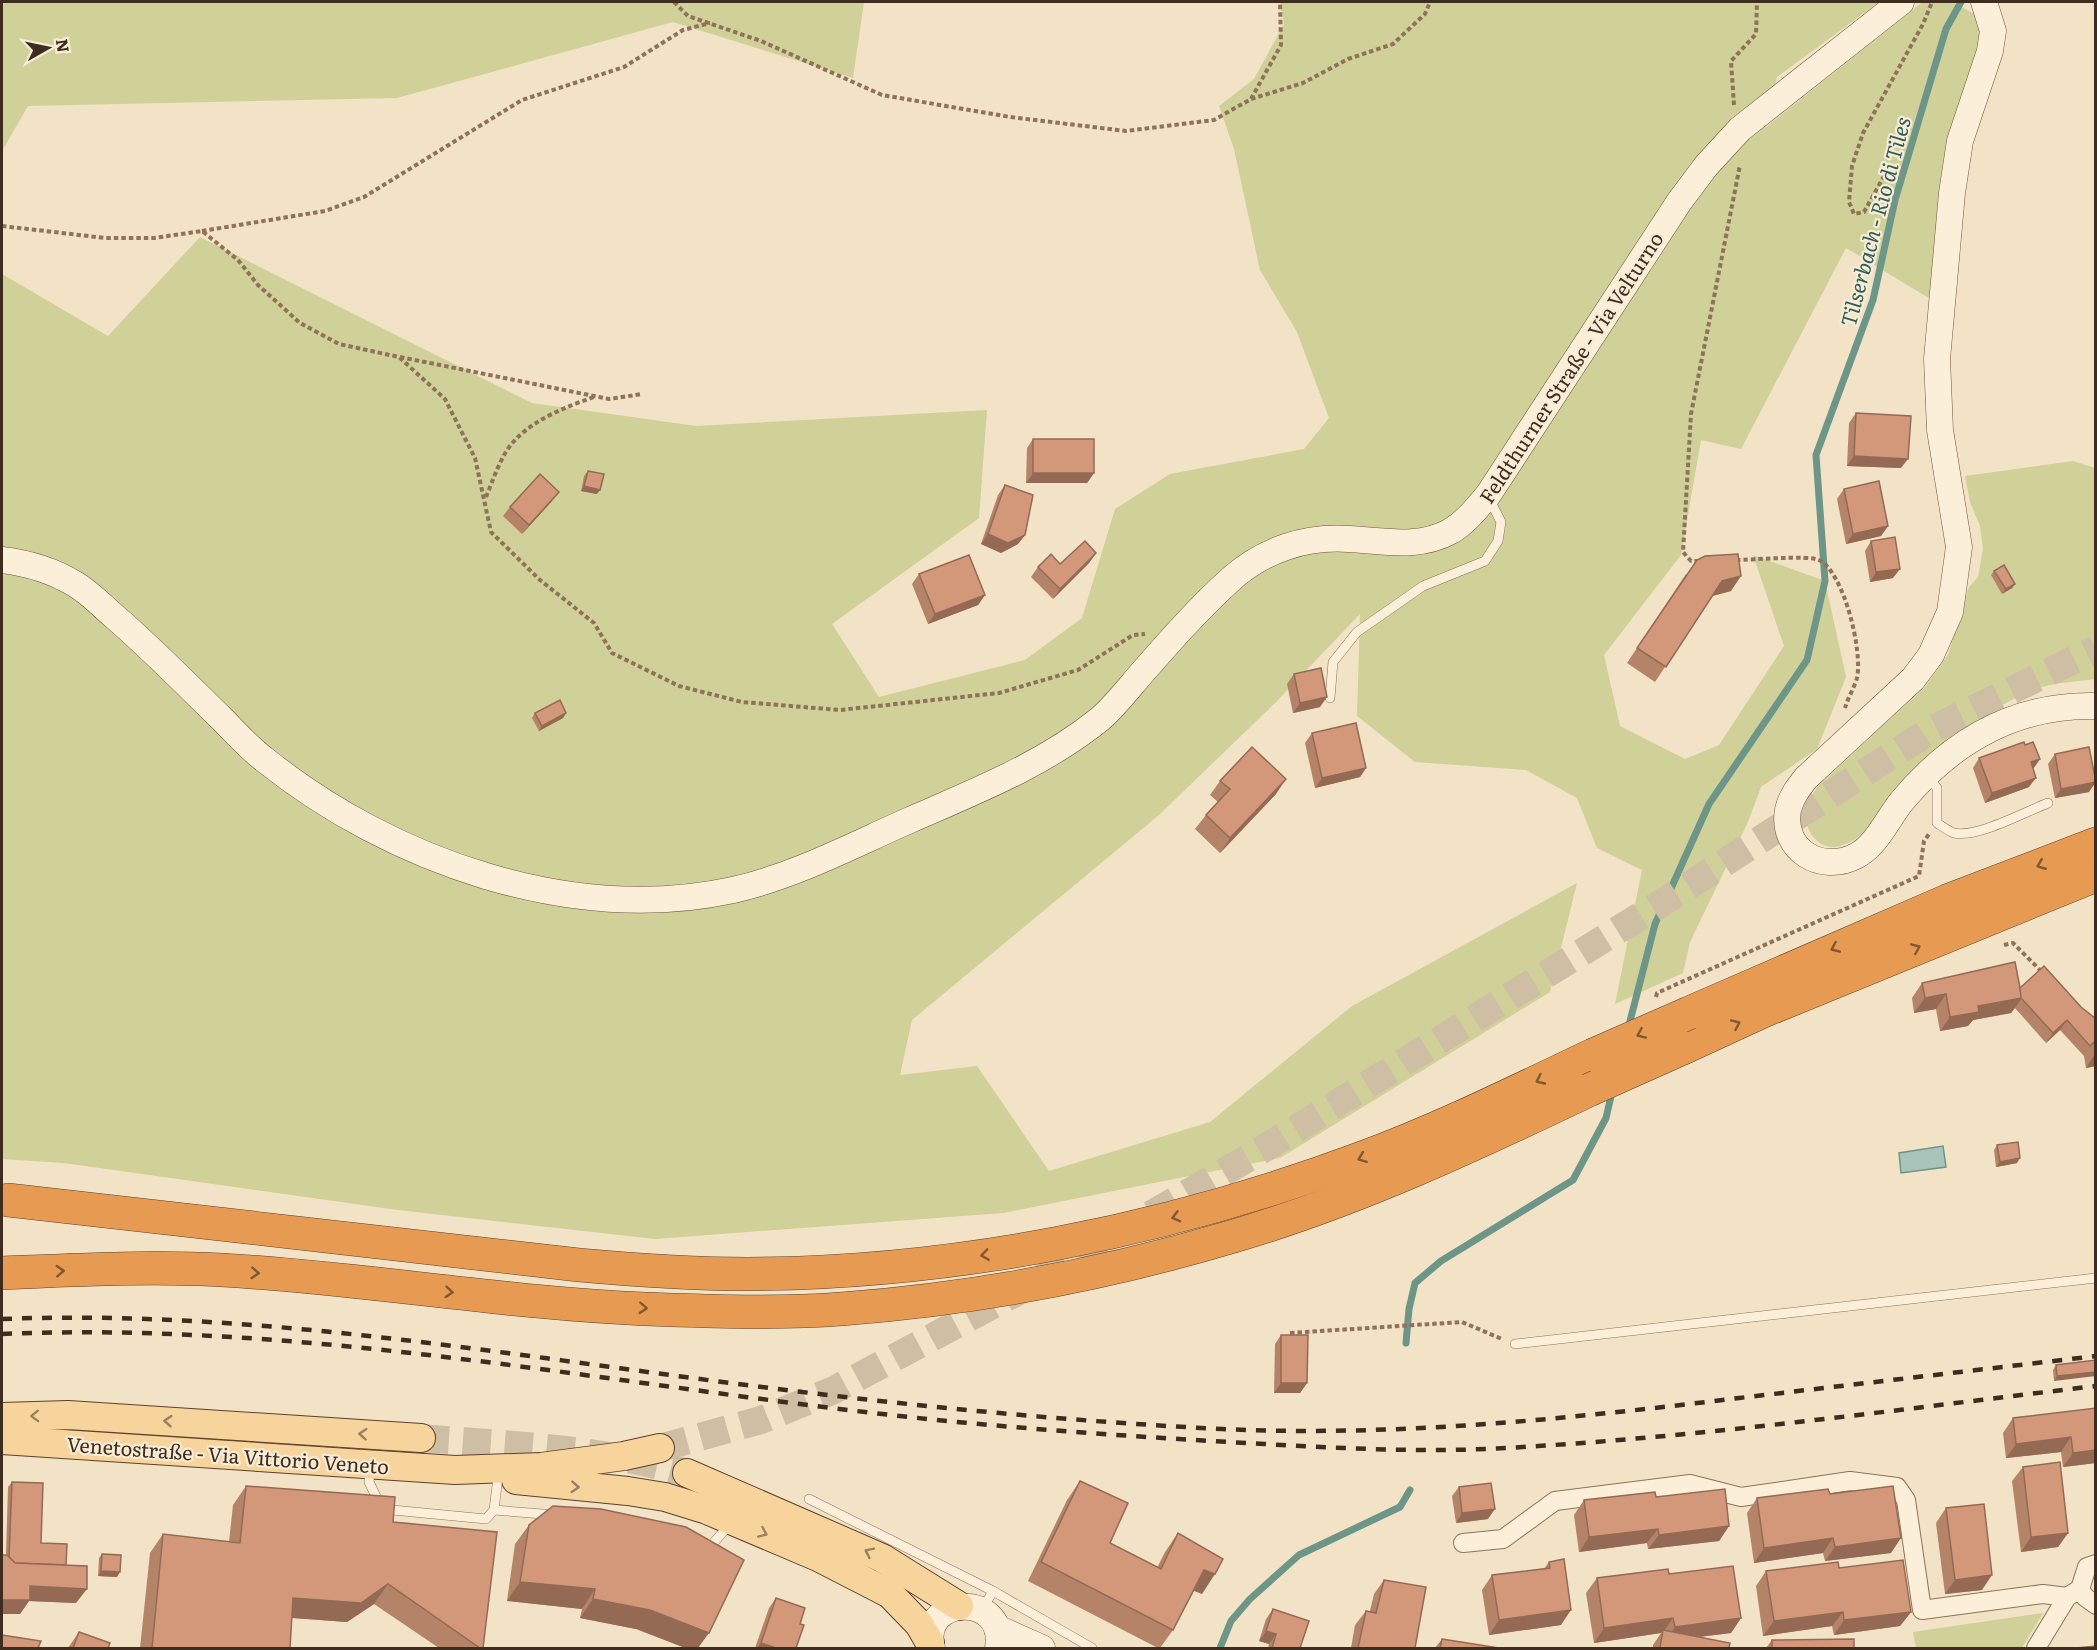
<svg xmlns="http://www.w3.org/2000/svg" width="2097" height="1650" font-family="Literata,serif">
  <style>
    .green { fill: #cfd198 }
    .water { fill: #a7c5ba; stroke: #6d9588; stroke-width: 1.5 }
    .lines { fill: none; stroke-linecap: round; stroke-linejoin: round }
    .stream { stroke: #6d9588; stroke-width: 7 }
    .primary-tunnel { stroke: #cebea4; stroke-width: 28; stroke-dasharray: 28 14; stroke-linecap: butt }
    .lane-casing { stroke: #8f7259; stroke-width: 10 }
    .street-casing { stroke: #8f7259; stroke-width: 20 }
    .secondary-casing { stroke: #71533c; stroke-width: 27 }
    .primary-casing { stroke: #5d402e; stroke-width: 30 }
    .highway-casing { stroke: #5d402e; stroke-width: 34 }
    .path { stroke: #8f7259; stroke-width: 4; stroke-dasharray: 4.5 3; stroke-linecap: butt }
    .lane { stroke: #fbefda; stroke-width: 9 }
    .street { stroke: #fbefda; stroke-width: 18 }
    .secondary { stroke: #fbefda; stroke-width: 26 }
    .primary { stroke: #f7d49b; stroke-width: 28 }
    .highway { stroke: #e79a51; stroke-width: 33 }
    .rail { stroke: #3e2c1e; stroke-width: 4.5; stroke-dasharray: 10 10; stroke-linecap: butt }
    .highway-bridge-casing { stroke: #5d402e; stroke-width: 34; stroke-linecap: butt }
    .highway-bridge { stroke: #e79a51; stroke-width: 33 }
    .wall { fill: #b58368 }
    .shaded-wall { fill: #946a55 }
    .building { fill: #d39879; stroke: #946a55; stroke-width: 1.5 }
    .oneway { stroke: #825832 }
    .oneway2 { stroke: #9a805c }
    .labels { text-anchor: middle; dominant-baseline: central; stroke-width: 4.5; stroke-linejoin: round; paint-order: stroke }
    .street-label { font-size: 20px; fill: #3e2c1e; stroke: #f8ecd6 }
    .water-label { font-size: 21px; font-style: italic; fill: #2d5f58; stroke: #f8ecd6 }
  </style>
  <rect width="100%" height="100%" fill="#f2e2c6"/>
  <g class="green">
    <polygon points="2,2 864,2 853,78 673,22 397,98 28,106 2,151"/>
    <polygon points="1280,2 1879,2 1777,77 1766,127 1921,3 1953,2 1974,14 1980,32 1979,54 1932,300 1846,248 1741,449 1701,440 1681,555 1604,655 1620,726 1685,759 1719,745 1784,646 1753,555 1825,581 1846,677 1817,749 1761,787 1748,822 1690,942 1683,973 1615,1004 1642,870 1597,848 1577,798 1526,770 1415,762 1357,716 1360,614 1275,703 1159,815 912,1020 900,1075 977,1066 1049,1171 1210,1122 1352,1006 1577,883 1550,992 1280,1158 1003,1213 655,1239 398,1210 64,1163 2,1159 2,274 108,336 200,237 532,403 696,426 987,410 979,518 832,624 879,697 1025,660 1082,618 1115,509 1170,474 1304,449 1329,418 1297,332 1260,270 1234,149 1219,106 1254,79 1284,24"/>
    <path d="M2073 461 2095 468V679C2077 682 2054 682 2036 689 1960 720 1912 774 1861 835 1852 841 1845 846 1834 847 1813 847 1801 822 1807 804 1809 798 1814 793 1817 787L1924 688 1948 655 1969 587 1978 577 1983 549 1980 526 1970 502 1965 476Z"/>
    <polygon points="2043,1613 2022,1648 1916,1648 1913,1632"/>
  </g>
  <polygon class="water" points="1943,1146 1946,1167 1901,1173 1899,1153"/>
  <g class="lines">
    <g class="stream">
      <polyline points="1628,1029 1655,924 1709,804 1807,660 1825,581 1816,455 1873,300 1895,200 1946,29 1961,2"/>
      <polyline points="1406,1343 1409,1309 1415,1283 1441,1261 1573,1180 1606,1118 1612,1092"/>
      <polyline points="1220,1648 1231,1621 1250,1599 1299,1555 1400,1507 1410,1490"/>
    </g>
    <g class="primary-tunnel">
      <path d="M421 1438C510 1445 600 1448 687 1473"/>
      <polyline points="660,1448 761,1420 834,1390 1030,1285 1260,1151 1660,904 1931,730 2096,649"/>
    </g>
    <g class="lane-casing">
      <g id="lane">
        <polyline points="1330,698 1333,662 1357,632 1423,586 1485,561 1498,541 1501,522 1489,498"/>
        <path d="M1928 777 1937 788V823C1942 826 1948 831 1954 833 1977 838 2025 812 2048 803"/>
        <polyline points="1515,1344 2096,1278"/>
        <polyline points="370,1467 369,1482 382,1509 486,1519 494,1510 498,1477"/>
        <polyline points="809,1499 993,1591 982,1610"/>
        <polyline points="494,1510 555,1515"/>
        <polyline points="705,1549 707,1550 724,1531 728,1522"/>
        <polyline points="993,1591 1092,1648"/>
      </g>
    </g>
    <g class="street-casing">
      <g id="street">
        <polyline points="1463,1543 1503,1539 1555,1501 1690,1484 1741,1497 1850,1481 1897,1487 1906,1500 1922,1610 2043,1594 2067,1597"/>
        <polyline points="2096,1564 2087,1567 2080,1589 2085,1597 2096,1605"/>
        <polyline points="2036,1648 2067,1597 2080,1589"/>
      </g>
    </g>
    <g class="secondary-casing">
      <g id="secondary">
        <path d="M1984 2 1993 31 1990 51 1960 141 1952 193 1937 359 1940 430 1959 547 1950 612 1931 655 1913 679 1806 778C1798 788 1791 797 1788 810 1781 850 1821 874 1856 856 1877 845 1888 818 1902 801 1952 741 2016 704 2096 706"/>
        <path d="M2 560C27 563 52 570 75 584 89 592 102 606 115 617 152 649 186 684 221 718 235 732 249 748 265 760 391 861 572 925 733 890 795 876 853 845 910 820 976 791 1043 765 1100 719 1115 706 1128 689 1141 674 1169 642 1198 609 1230 580 1263 550 1305 536 1349 539 1384 541 1419 549 1451 531 1466 522 1477 508 1488 495L1679 202 1706 166 1740 129 1901 2"/>
        <polyline points="997,1628 1042,1648"/>
        <path d="M932 1648C918 1596 1007 1590 998 1648"/>
      </g>
    </g>
    <g class="primary-casing">
      <g id="primary">
        <polyline points="2,1417 68,1415 421,1438"/>
        <polyline points="2,1440 455,1470 541,1467 624,1456 660,1448"/>
        <polyline points="687,1473 882,1558 959,1606"/>
        <polyline points="516,1480 628,1491 665,1497 707,1510 818,1557 890,1594 919,1624 930,1643"/>
      </g>
    </g>
    <g class="highway-casing">
      <g id="highway">
        <polyline points="1689,1013 1947,901 2096,844"/>
        <polyline points="1683,1048 1761,1012 2096,875"/>
        <path d="M8 1200 579 1265C635 1270 691 1274 747 1274 956 1273 1166 1231 1362 1158 1441 1129 1517 1091 1593 1055"/>
        <path d="M2 1273C75 1270 149 1266 222 1270 363 1278 504 1303 645 1309 710 1311 777 1314 841 1309 974 1299 1107 1274 1234 1236 1357 1200 1474 1145 1589 1090"/>
      </g>
    </g>
    <g class="path">
      <polyline points="674,2 688,16 761,41 882,95 1010,117 1126,131 1214,120 1251,99 1303,83 1348,59 1393,44 1425,14 1430,2"/>
      <polyline points="1251,99 1281,45 1280,2"/>
      <polyline points="1734,105 1731,61 1756,34 1757,2"/>
      <polyline points="1888,169 1864,212 1854,214 1849,202 1852,166 1863,133 1923,24 1932,2"/>
      <polyline points="2,226 105,238 154,238 202,231 238,260 258,285 300,323 339,344 399,357 445,399 475,458 491,532 540,580 594,623 612,653 679,686 742,702 840,710 999,693 1078,670 1133,635 1145,634"/>
      <polyline points="202,231 325,211 364,197 522,100 624,67 683,30 710,23"/>
      <polyline points="400,357 609,399 642,394"/>
      <path d="M486 497C494 478 501 454 516 439 535 419 568 406 594 397"/>
      <path d="M1736 560C1752 560 1808 555 1819 560 1844 572 1863 652 1857 678 1854 688 1848 698 1845 708"/>
      <polyline points="1699,561 1691,561 1683,552 1691,414 1740,165"/>
      <polyline points="2004,945 2013,943 2042,972"/>
      <polyline points="1656,997 1657,993 1919,876 1924,841 1929,834"/>
      <polyline points="1290,1333 1462,1322 1502,1339"/>
    </g>
    <use href="#lane" class="lane"/>
    <use href="#street" class="street"/>
    <use href="#secondary" class="secondary"/>
    <use href="#primary" class="primary"/>
    <use href="#highway" class="highway"/>
    <g class="rail">
      <path d="M2 1319C231 1310 458 1347 685 1377 864 1401 1042 1420 1222 1429 1395 1437 1567 1419 1739 1398 1858 1384 1977 1370 2096 1356"/>
      <path d="M2 1334C334 1320 660 1396 990 1425 1081 1433 1172 1439 1264 1444 1338 1448 1412 1452 1486 1449 1690 1439 1893 1410 2096 1386"/>
    </g>
    <g class="highway-bridge-casing">
      <g id="highway-bridge">
        <polyline points="1593,1055 1689,1013"/>
        <polyline points="1589,1090 1683,1048"/>
      </g>
    </g>
    <use href="#highway-bridge" class="highway-bridge"/>
  </g>
  <g class="wall">
    <polygon points="1856,413 1901,468 1847,466 1849,423"/>
    <polygon points="1033,439 1094,473 1087,483 1026,483 1027,448"/>
    <polygon points="588,471 597,494 581,491 584,476"/>
    <polygon points="1005,485 1025,535 1018,544 1001,553 981,544 998,495"/>
    <polygon points="1844,489 1888,526 1881,536 1846,544 1837,499"/>
    <polygon points="552,501 522,534 503,516 510,507"/>
    <polygon points="1871,541 1893,578 1870,582 1865,551"/>
    <polygon points="1096,553 1089,563 1053,599 1031,577 1038,567 1060,564"/>
    <polygon points="1994,571 2015,584 2012,588 2002,594 1991,575"/>
    <polygon points="919,574 985,595 978,605 928,624 912,584"/>
    <polygon points="1686,574 1731,591 1712,596 1655,682 1627,663"/>
    <polygon points="1294,674 1320,707 1293,713 1287,684"/>
    <polygon points="535,713 566,713 563,718 539,731 532,718"/>
    <polygon points="1312,733 1366,768 1360,777 1315,788 1305,743"/>
    <polygon points="2025,745 2040,759 2033,769 2029,787 1985,803 1973,768 1979,758"/>
    <polygon points="2055,754 2089,792 2055,798 2048,764"/>
    <polygon points="1220,781 1276,794 1220,853 1195,829 1206,815 1218,802 1210,795"/>
    <polygon points="1922,983 2020,988 2081,1007 2096,1019 2096,1066 2086,1068 2084,1056 2060,1030 2046,1043 2015,1008 2011,1013 1973,1020 1968,1026 1940,1031 1936,1009 1914,1013 1912,998"/>
    <polygon points="1997,1145 2017,1163 1996,1167 1994,1150"/>
    <polygon points="1281,1335 1307,1383 1300,1393 1274,1393 1275,1344"/>
    <polygon points="2096,1360 2054,1381 2053,1370 2056,1365"/>
    <polygon points="2096,1408 2096,1463 2063,1467 2061,1452 2006,1458 2003,1433 2013,1418"/>
    <polygon points="2023,1467 2068,1533 2058,1547 2021,1552 2012,1481"/>
    <polygon points="1080,1481 1110,1543 1157,1568 1165,1552 1178,1533 1202,1594 1194,1591 1173,1630 1160,1648 1158,1648 1028,1581 1067,1500"/>
    <polygon points="12,1482 41,1543 66,1565 76,1603 29,1601 20,1614 2,1614 2,1555 6,1555 8,1487"/>
    <polygon points="246,1486 393,1522 483,1648 439,1648 374,1604 347,1622 292,1618 290,1648 140,1648 150,1553 163,1534 229,1542 233,1505"/>
    <polygon points="1459,1487 1488,1519 1456,1523 1452,1496"/>
    <polygon points="1830,1494 1891,1553 1825,1561 1823,1553 1754,1563 1747,1513 1757,1498"/>
    <polygon points="1656,1497 1729,1526 1719,1541 1648,1549 1647,1543 1579,1552 1574,1515 1584,1500"/>
    <polygon points="1946,1508 1982,1590 1945,1594 1936,1523"/>
    <polygon points="529,1525 636,1629 580,1618 582,1609 507,1601 515,1544"/>
    <polygon points="102,1554 117,1577 98,1576 99,1558"/>
    <polygon points="1549,1562 1561,1625 1489,1635 1482,1590 1492,1575 1544,1569"/>
    <polygon points="1839,1568 1911,1612 1900,1626 1834,1635 1832,1626 1763,1636 1756,1586 1766,1571"/>
    <polygon points="1669,1574 1741,1618 1731,1633 1699,1637 1729,1648 1653,1648 1653,1645 1661,1633 1594,1643 1586,1593 1597,1578"/>
    <polygon points="1384,1580 1415,1648 1351,1648 1355,1625 1366,1611 1370,1611 1374,1594"/>
    <polygon points="776,1598 800,1624 796,1648 755,1648 769,1608"/>
    <polygon points="1273,1609 1300,1648 1268,1648 1269,1644 1259,1641 1266,1619"/>
    <polygon points="79,1632 108,1648 68,1648"/>
    <polygon points="1442,1639 1499,1648 1435,1648"/>
    <polygon points="1772,1640 1854,1648 1766,1648"/>
  </g>
  <g class="shaded-wall">
    <polygon points="1854,456 1908,459 1901,468 1847,466"/>
    <polygon points="1033,473 1094,473 1087,483 1026,483"/>
    <polygon points="584,486 600,490 597,494 581,491"/>
    <polygon points="559,492 552,501 522,534 529,525"/>
    <polygon points="1888,526 1881,536 1846,544 1853,534"/>
    <polygon points="988,534 1025,535 1018,544 1001,553 981,544"/>
    <polygon points="1096,553 1089,563 1053,599 1060,589"/>
    <polygon points="1900,569 1893,578 1870,582 1876,572"/>
    <polygon points="1741,576 1731,591 1712,596 1722,581"/>
    <polygon points="2015,584 2012,588 2002,594 2006,589"/>
    <polygon points="985,595 978,605 928,624 935,614"/>
    <polygon points="1327,697 1320,707 1293,713 1300,703"/>
    <polygon points="566,713 563,718 539,731 542,726"/>
    <polygon points="2040,759 2033,769 2031,762"/>
    <polygon points="1366,768 1360,777 1315,788 1322,778"/>
    <polygon points="2036,778 2029,787 1985,803 1992,793"/>
    <polygon points="1286,779 1276,794 1220,853 1230,838"/>
    <polygon points="2096,782 2089,792 2055,798 2061,789"/>
    <polygon points="1946,994 1936,1009 1914,1013 1925,998"/>
    <polygon points="2022,998 2011,1013 1973,1020 1968,1026 1940,1031 1950,1017 1978,1006"/>
    <polygon points="2067,1020 2060,1030 2046,1043 2053,1033"/>
    <polygon points="2095,1054 2096,1066 2086,1068"/>
    <polygon points="2020,1158 2017,1163 1996,1167 2000,1162"/>
    <polygon points="2096,1372 2096,1376 2054,1381 2057,1376"/>
    <polygon points="1281,1383 1307,1383 1300,1393 1274,1393"/>
    <polygon points="2071,1437 2061,1452 2006,1458 2016,1444"/>
    <polygon points="2096,1450 2096,1463 2063,1467 2073,1453"/>
    <polygon points="1495,1509 1488,1519 1456,1523 1462,1513"/>
    <polygon points="1729,1526 1719,1541 1648,1549 1659,1535"/>
    <polygon points="1658,1529 1647,1543 1579,1552 1589,1537"/>
    <polygon points="2068,1533 2058,1547 2021,1552 2031,1537"/>
    <polygon points="1833,1538 1823,1553 1754,1563 1764,1548"/>
    <polygon points="1901,1538 1891,1553 1825,1561 1835,1547"/>
    <polygon points="1204,1570 1215,1574 1202,1594 1191,1589"/>
    <polygon points="101,1571 120,1572 117,1577 98,1576"/>
    <polygon points="1992,1575 1982,1590 1945,1594 1955,1580"/>
    <polygon points="520,1582 595,1589 582,1609 507,1601"/>
    <polygon points="388,1584 374,1604 347,1622 280,1617 293,1598"/>
    <polygon points="30,1586 87,1589 76,1603 29,1601 20,1614 2,1614 2,1600"/>
    <polygon points="593,1599 650,1610 709,1633 698,1648 685,1648 636,1629 580,1618"/>
    <polygon points="1571,1610 1561,1625 1489,1635 1499,1620"/>
    <polygon points="1843,1612 1832,1626 1763,1636 1774,1621"/>
    <polygon points="1911,1612 1900,1626 1834,1635 1844,1620"/>
    <polygon points="1673,1618 1663,1633 1663,1630 1661,1633 1594,1643 1604,1628"/>
    <polygon points="1741,1618 1731,1633 1665,1641 1675,1627"/>
    <polygon points="1266,1631 1276,1634 1269,1644 1259,1641"/>
    <polygon points="761,1643 776,1648 757,1648"/>
  </g>
  <g class="building">
    <polygon points="1856,413 1911,416 1908,459 1854,456"/>
    <rect x="1033" y="439" width="61" height="34"/>
    <polygon points="588,471 604,474 600,490 584,486"/>
    <polygon points="540,474 559,492 529,525 510,507"/>
    <polygon points="1879,481 1888,526 1853,534 1844,489"/>
    <polygon points="1005,485 1033,495 1025,535 1008,543 988,534"/>
    <polygon points="1895,537 1900,569 1876,572 1871,541"/>
    <polygon points="1085,541 1096,553 1060,589 1038,567 1051,554 1060,564"/>
    <polygon points="1738,554 1741,576 1722,581 1666,667 1637,648 1697,560 1705,556"/>
    <polygon points="969,555 985,595 935,614 919,574"/>
    <polygon points="2004,565 2015,584 2006,589 1994,571"/>
    <polygon points="1321,668 1327,697 1300,703 1294,674"/>
    <polygon points="560,700 566,713 542,726 535,713"/>
    <polygon points="1356,723 1366,768 1322,778 1312,733"/>
    <polygon points="2024,742 2025,745 2033,742 2040,759 2031,762 2036,778 1992,793 1979,758"/>
    <polygon points="1252,747 1286,779 1230,838 1206,815 1230,789 1220,781"/>
    <polygon points="2089,747 2096,782 2061,789 2055,754"/>
    <polygon points="2015,962 2022,998 1978,1006 1979,1012 1950,1017 1946,994 1925,998 1922,983"/>
    <polygon points="2044,966 2081,1007 2096,1019 2096,1041 2094,1042 2090,1046 2067,1020 2053,1033 2021,998 2020,988"/>
    <polygon points="2018,1142 2020,1158 2000,1162 1997,1145"/>
    <polygon points="1281,1335 1308,1335 1307,1383 1281,1383"/>
    <polygon points="2096,1360 2096,1372 2057,1376 2056,1365"/>
    <polygon points="2096,1408 2096,1450 2073,1453 2071,1437 2016,1444 2013,1418"/>
    <polygon points="2060,1462 2068,1533 2031,1537 2023,1467"/>
    <polygon points="1080,1481 1128,1503 1110,1543 1161,1569 1178,1533 1223,1559 1215,1574 1204,1570 1173,1630 1041,1562"/>
    <polygon points="12,1482 43,1483 41,1543 67,1544 66,1565 15,1563 9,1557"/>
    <polygon points="1491,1483 1495,1509 1462,1513 1459,1487"/>
    <polygon points="246,1486 395,1497 393,1522 497,1532 483,1648 480,1648 388,1584 361,1603 293,1598 290,1648 152,1648 163,1534 240,1543"/>
    <polygon points="1893,1486 1901,1538 1835,1547 1833,1538 1764,1548 1757,1498 1828,1489 1830,1494"/>
    <polygon points="1725,1489 1729,1526 1659,1535 1658,1529 1589,1537 1584,1500 1655,1492 1656,1497"/>
    <polygon points="1984,1504 1992,1575 1955,1580 1946,1508"/>
    <polygon points="553,1506 601,1509 686,1527 744,1560 709,1633 650,1610 593,1599 595,1589 520,1582 529,1525"/>
    <polygon points="102,1554 121,1555 120,1572 101,1571"/>
    <polygon points="2,1555 7,1555 15,1563 87,1566 87,1589 30,1586 30,1600 2,1600"/>
    <polygon points="1564,1559 1571,1610 1499,1620 1492,1575 1550,1568 1549,1562"/>
    <polygon points="1903,1560 1911,1612 1844,1620 1843,1612 1774,1621 1766,1571 1838,1562 1839,1568"/>
    <polygon points="1733,1566 1741,1618 1675,1627 1673,1618 1604,1628 1597,1578 1668,1569 1669,1574"/>
    <polygon points="1384,1580 1426,1587 1415,1648 1358,1648 1366,1611 1376,1613"/>
    <polygon points="776,1598 805,1608 800,1624 804,1625 796,1648 776,1648 761,1643"/>
    <polygon points="1273,1609 1309,1621 1300,1648 1272,1648 1276,1634 1266,1631"/>
    <polygon points="1663,1630 1730,1643 1729,1648 1660,1648"/>
    <polygon points="79,1632 110,1643 108,1648 73,1648"/>
    <polygon points="2,1635 41,1641 38,1648 2,1648"/>
    <polygon points="1442,1639 1499,1648 1440,1648"/>
    <polygon points="1854,1639 1854,1648 1772,1648 1772,1640"/>
    <polygon points="2096,1646 2096,1648 2076,1648"/>
  </g>
  <defs><path id="oneway-chevron" d="M-2-3.5L2.5 0L-2 3.5" fill="none" stroke-width="1.6" stroke-linecap="round" stroke-linejoin="round" transform="scale(1.5)"/></defs>
  <g class="oneway">
    <use href="#oneway-chevron" transform="translate(2041 865) rotate(158)"/>
    <use href="#oneway-chevron" transform="translate(1835 948) rotate(157)"/>
    <use href="#oneway-chevron" transform="translate(1916 948) rotate(-23)"/>
    <use href="#oneway-chevron" transform="translate(1736 1024) rotate(-24)"/>
    <use href="#oneway-chevron" transform="translate(1641 1034) rotate(156)"/>
    <use href="#oneway-chevron" transform="translate(1540 1080) rotate(155)"/>
    <use href="#oneway-chevron" transform="translate(1362 1158) rotate(159)"/>
    <use href="#oneway-chevron" transform="translate(1176 1217) rotate(165)"/>
    <use href="#oneway-chevron" transform="translate(985 1255) rotate(172)"/>
    <use href="#oneway-chevron" transform="translate(60 1271) rotate(-3)"/>
    <use href="#oneway-chevron" transform="translate(255 1273) rotate(4)"/>
    <use href="#oneway-chevron" transform="translate(449 1292) rotate(5)"/>
    <use href="#oneway-chevron" transform="translate(643 1308) rotate(3)"/>
  </g>
  <g class="oneway2">
    <use href="#oneway-chevron" transform="translate(35 1416) rotate(178)"/>
    <use href="#oneway-chevron" transform="translate(168 1421) rotate(-176)"/>
    <use href="#oneway-chevron" transform="translate(363 1434) rotate(-176)"/>
    <use href="#oneway-chevron" transform="translate(575 1487) rotate(4)"/>
    <use href="#oneway-chevron" transform="translate(763 1533) rotate(24)"/>
    <use href="#oneway-chevron" transform="translate(869 1552) rotate(-154)"/>
  </g>
  <g class="labels">
    <g class="street-label">
      <text transform="translate(1570 367) rotate(-57)">Feldthurner Straße - Via Velturno</text>
      <text transform="translate(228 1454) rotate(4)">Venetostraße - Via Vittorio Veneto</text>
    </g>
    <g class="water-label">
      <text transform="translate(1874 221) rotate(-75)">Tilserbach - Rio di Tiles</text>
    </g>
  </g>
  <rect width="2097" height="1650" fill="none" stroke="#3e2c1e" stroke-width="6"/>
  <g transform="translate(48 48) rotate(81)" stroke="#f8ecd6" stroke-width="4.5" paint-order="stroke">
  <path d="M0-4.5L10 22L0 15L-10 22Z" fill="#3e2c1e"/>
  <text y="-9" font-size="16" font-weight="bold" text-anchor="middle" fill="#3e2c1e">N</text>
  </g>
</svg>
